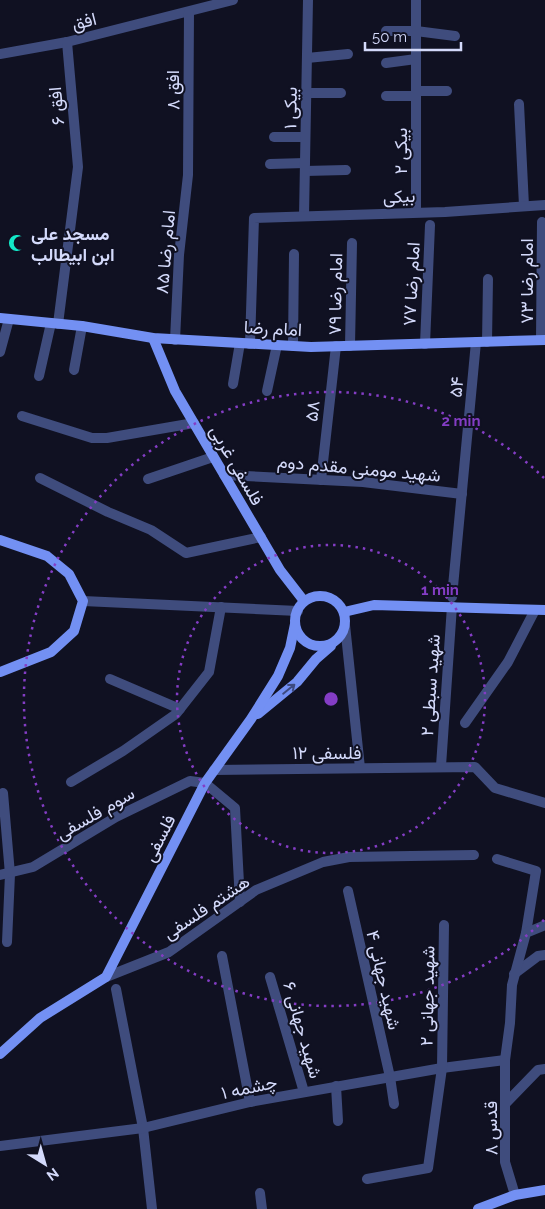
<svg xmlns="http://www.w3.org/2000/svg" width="545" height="1209" font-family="Raleway,Vazirmatn,sans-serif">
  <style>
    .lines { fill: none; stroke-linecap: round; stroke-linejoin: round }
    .street { stroke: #3f4c7d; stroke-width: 10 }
    .secondary { stroke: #7390f3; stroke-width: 10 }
    .oneway { stroke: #3d4a80 }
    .ring { fill: none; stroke: #843dc5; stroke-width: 2.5; stroke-dasharray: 2.5 5 }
    .labels { text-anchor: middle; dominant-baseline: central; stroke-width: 4; stroke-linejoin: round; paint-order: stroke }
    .street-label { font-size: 18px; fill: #d4dafb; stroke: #101122 }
    .poi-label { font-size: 18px; font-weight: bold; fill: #d4dafb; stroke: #101122; text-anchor: start }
    .centre { fill: #843dc5; stroke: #101122; stroke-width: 2.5 }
    .ring-label { font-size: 15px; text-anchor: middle; font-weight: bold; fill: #843dc5; stroke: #101122; stroke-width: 4; stroke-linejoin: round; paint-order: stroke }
  </style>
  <rect width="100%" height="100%" fill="#101122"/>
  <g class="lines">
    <g class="street">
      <polyline points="386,31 416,31 455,36"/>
      <polyline points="0,54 67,42 233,0"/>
      <polyline points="307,58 348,54"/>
      <polyline points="386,63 416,59"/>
      <polyline points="416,91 447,91"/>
      <polyline points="306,93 341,93"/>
      <polyline points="386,96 416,96"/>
      <polyline points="519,104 524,206"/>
      <polyline points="274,137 305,137"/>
      <polyline points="270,164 305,163"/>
      <polyline points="305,171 346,170"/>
      <polyline points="416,211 416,0"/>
      <polyline points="304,216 308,0"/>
      <polyline points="58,324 78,167 67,42"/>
      <polyline points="175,340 179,255 188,175 189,12"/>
      <polyline points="541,340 542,222"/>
      <polyline points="487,342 488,279"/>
      <polyline points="250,344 254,218 445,212 545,205"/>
      <polyline points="425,344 430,225"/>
      <polyline points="293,346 294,254"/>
      <polyline points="350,346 352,243"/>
      <polyline points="0,352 9,319"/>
      <polyline points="74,370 82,326"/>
      <polyline points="39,376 51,323"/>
      <polyline points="233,384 240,343"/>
      <polyline points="267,391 277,345"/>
      <polyline points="22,416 92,438 107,438 194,423"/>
      <polyline points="224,475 363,482 462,494"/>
      <polyline points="40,478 108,512 151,530 186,553 261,537"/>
      <polyline points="148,479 213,457"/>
      <polyline points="321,480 336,346"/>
      <polyline points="452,597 476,342"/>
      <polyline points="83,601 298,611"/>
      <polyline points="345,625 360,768"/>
      <polyline points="110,679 180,709"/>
      <polyline points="465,723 508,662 535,610"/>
      <polyline points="441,766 452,606"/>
      <polyline points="214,770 475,767 495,788 545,803"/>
      <polyline points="71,782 123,751 176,714 209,672 221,607"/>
      <polyline points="3,793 10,874 7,942"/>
      <polyline points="497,859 536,871 526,933"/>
      <polyline points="0,875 33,867 116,817 190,781 205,783 235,808 240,902"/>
      <polyline points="348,891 390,1077 394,1104"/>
      <polyline points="222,956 250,1102"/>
      <polyline points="514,974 538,956 545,955"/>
      <polyline points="106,977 169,952 256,890 323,862 349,857 474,855"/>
      <polyline points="270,977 304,1092"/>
      <polyline points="116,989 143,1128 152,1209"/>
      <polyline points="336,1086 338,1121"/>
      <polyline points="506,1103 538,1070 545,1069"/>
      <polyline points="0,1146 143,1128 250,1102 442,1068 505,1060"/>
      <polyline points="367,1179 428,1168 442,1068 444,925"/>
      <polyline points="260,1193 262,1209"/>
      <polyline points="515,1195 505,1162 505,1060 510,1023 512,985 526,933 545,925"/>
    </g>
    <g class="secondary">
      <polyline points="0,318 82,326 153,338 311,347 545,340"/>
      <polyline points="153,338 175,391 280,570 304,601"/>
      <polyline points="0,540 47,556 69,574 83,601 74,631 51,652 0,672"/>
      <circle cx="320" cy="621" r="25"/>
      <polyline points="344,612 374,605 545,610"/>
      <polyline points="258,714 297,682 316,659 331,646"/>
      <polyline points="0,1054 40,1018 106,977 205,783 251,719 278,676 290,648 295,624"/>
      <polyline points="478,1209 515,1195 545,1190"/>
    </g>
  </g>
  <defs><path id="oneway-shaft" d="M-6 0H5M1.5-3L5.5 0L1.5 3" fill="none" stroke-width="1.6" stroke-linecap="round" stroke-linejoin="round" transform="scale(1.25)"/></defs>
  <use class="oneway" href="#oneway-shaft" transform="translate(289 689) rotate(-39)"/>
  <g class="ring">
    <circle cx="331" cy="699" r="154"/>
    <path d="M544 920A307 307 0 1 1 544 478"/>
  </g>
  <defs>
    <g id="mosque-bare" transform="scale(1.35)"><path d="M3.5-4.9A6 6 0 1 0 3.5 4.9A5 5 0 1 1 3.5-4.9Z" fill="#13e9c8" stroke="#101122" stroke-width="2.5" paint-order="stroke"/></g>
  </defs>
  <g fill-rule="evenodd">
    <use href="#mosque-bare" x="17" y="243"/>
  </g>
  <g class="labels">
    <g class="street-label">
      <text transform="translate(84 21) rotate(-14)">افق</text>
      <text transform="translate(172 90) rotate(-90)">افق ۸</text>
      <text transform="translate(56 106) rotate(-95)">افق ۶</text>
      <text transform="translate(290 108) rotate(-89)">۱ بیکی</text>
      <text transform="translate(400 151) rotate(-90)">۲ بیکی</text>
      <text transform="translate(399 196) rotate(-2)">بیکی</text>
      <text transform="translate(165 252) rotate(-85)">امام رضا ۸۵</text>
      <text transform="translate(526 281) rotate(-90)">امام رضا ۷۳</text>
      <text transform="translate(411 284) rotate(-87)">امام رضا ۷۷</text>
      <text transform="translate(335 294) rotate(-89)">امام رضا ۷۹</text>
      <text transform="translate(273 328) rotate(3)">امام رضا</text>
      <text transform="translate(456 387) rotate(-85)">۵۴</text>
      <text transform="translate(312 411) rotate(-84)">۵۸</text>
      <text transform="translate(237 465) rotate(60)">فلسفی غربی</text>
      <text transform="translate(359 468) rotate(5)">شهید مومنی مقدم دوم</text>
      <text transform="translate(430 685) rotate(-86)">۲ شهید سبطی</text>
      <text x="327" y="752">۱۲ فلسفی</text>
      <text transform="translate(95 813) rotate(-30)">سوم فلسفی</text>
      <text transform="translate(159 838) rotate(-63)">فلسفی</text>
      <text transform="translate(206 907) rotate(-34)">هشتم فلسفی</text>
      <text transform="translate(384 980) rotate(77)">۴ شهید جهانی</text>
      <text transform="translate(427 996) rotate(-89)">۲ شهید جهانی</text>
      <text transform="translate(303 1030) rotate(74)">۶ شهید جهانی</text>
      <text transform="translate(249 1087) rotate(-12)">چشمه ۱</text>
      <text transform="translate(490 1128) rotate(-90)">قدس ۸</text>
    </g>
    <g class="poi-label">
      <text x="31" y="233">مسجد علی<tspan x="31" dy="21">ابن ابیطالب</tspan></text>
    </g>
  </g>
  <circle cx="331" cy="699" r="8" class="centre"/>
  <g class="ring-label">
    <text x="461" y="426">2 min</text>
    <text x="440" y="595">1 min</text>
  </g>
  <g transform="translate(45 1164) rotate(143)" stroke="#101122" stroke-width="4" paint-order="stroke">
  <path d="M0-4L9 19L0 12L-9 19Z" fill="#d4dafb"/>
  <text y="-8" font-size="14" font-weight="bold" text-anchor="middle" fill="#d4dafb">N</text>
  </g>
  <path d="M365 42v8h96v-8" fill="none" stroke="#d4dafb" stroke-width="2.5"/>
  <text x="372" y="42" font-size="15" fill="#d4dafb" stroke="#101122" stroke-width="4" paint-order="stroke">50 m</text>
</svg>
